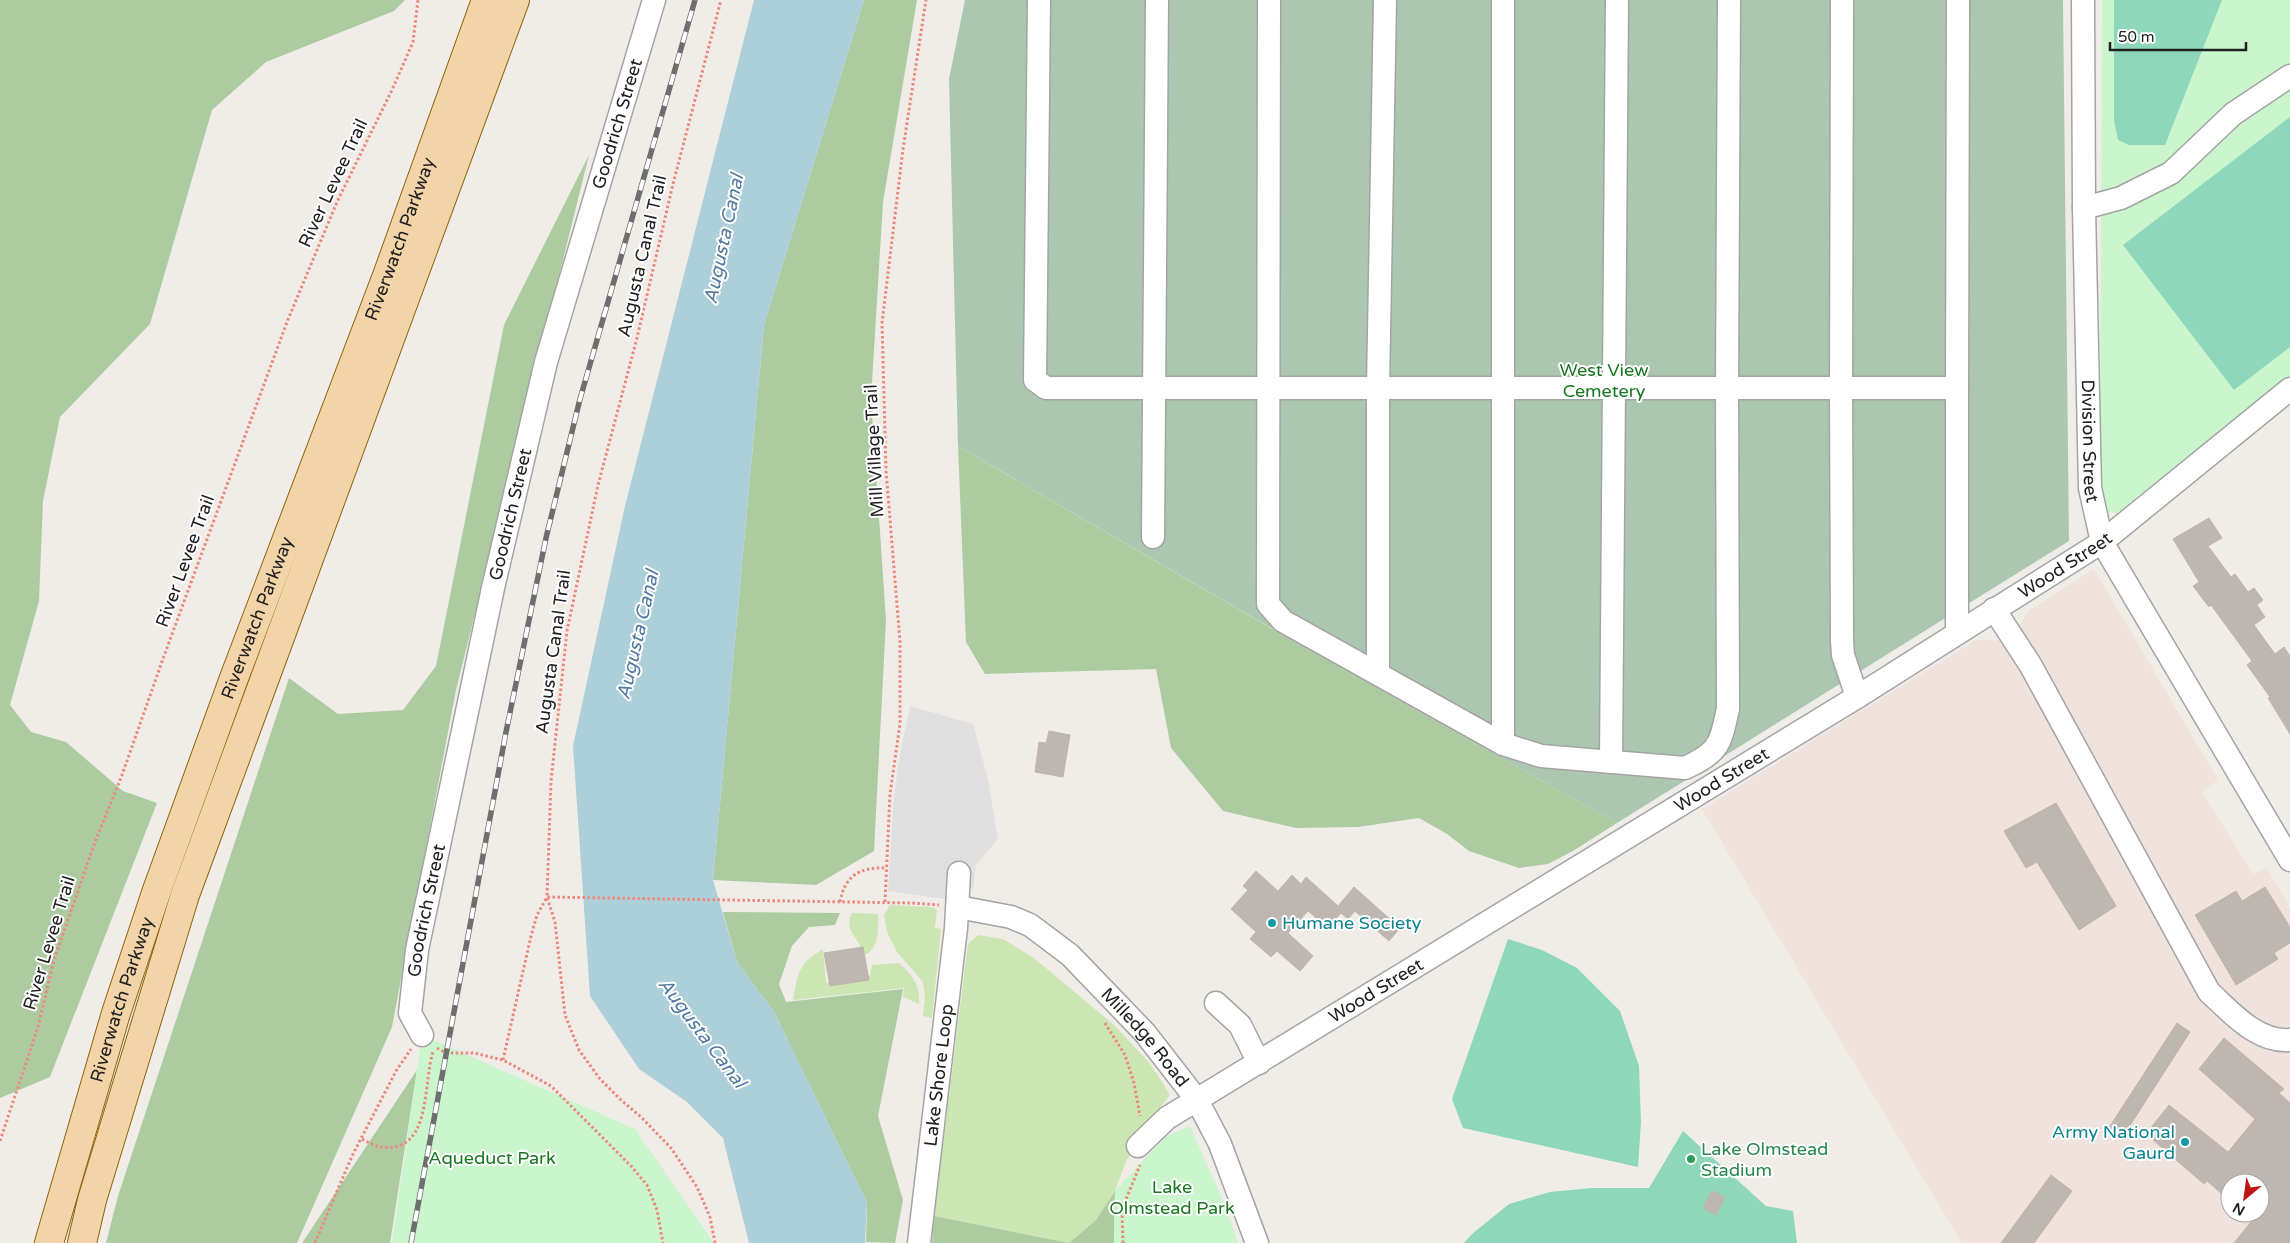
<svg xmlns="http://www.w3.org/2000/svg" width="2290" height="1243" font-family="'Varela Round',sans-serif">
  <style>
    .military { fill: #f0e2dd; fill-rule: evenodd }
    .grass { fill: #cbe5b3 }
    .forest { fill: #adcba1 }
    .cemetery { fill: #abc7af }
    .park { fill: #caf5cd }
    .pitch { fill: #8ed7bb }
    .parking { fill: #e0e0e0 }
    .water { fill: #adcfd9 }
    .building { fill: #bdb6b1; stroke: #c0b5ab }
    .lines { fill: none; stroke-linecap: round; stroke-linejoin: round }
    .minor-casing { stroke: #a4a4a4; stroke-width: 25 }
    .major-casing { stroke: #8e640f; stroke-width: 30 }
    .path { stroke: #ed887c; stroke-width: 3; stroke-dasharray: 2.5 2.5; stroke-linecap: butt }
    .minor { stroke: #fff; stroke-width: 22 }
    .major { stroke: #f3d4a9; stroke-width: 28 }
    .rail-casing { stroke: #6e6e6e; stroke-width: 5.5 }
    .rail { stroke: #fff; stroke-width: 4; stroke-dasharray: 11; stroke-linecap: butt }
    .culture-dot { fill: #0f9aa8; stroke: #fff; stroke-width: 2 }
    .leisure-dot { fill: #2e9e5b; stroke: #fff; stroke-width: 2 }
    .labels { text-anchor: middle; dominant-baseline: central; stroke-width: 4; stroke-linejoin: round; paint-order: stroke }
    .street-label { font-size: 18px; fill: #202020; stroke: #fff }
    .park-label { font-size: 18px; fill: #17761f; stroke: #fff }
    .culture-label { font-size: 18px; fill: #0d838f; stroke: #fff; text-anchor: start }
    .leisure-label { font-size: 18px; fill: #27864d; stroke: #fff; text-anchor: start }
    .water-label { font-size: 19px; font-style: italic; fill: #5279a0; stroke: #fff }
  </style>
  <rect width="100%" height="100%" fill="#f0ede8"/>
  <path class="military" d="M2094 569 2218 780 2202 792 2253 874 2267 868 2290 907V1243H1962L1702 809 1976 640H1998L2017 630 2028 611ZM2230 1183H2260V1213H2230Z"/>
  <g class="grass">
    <polygon points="890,905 932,907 937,910 935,928 941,929 932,1018 923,1016 925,998 923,982 897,952 887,932 884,915"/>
    <path d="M852 913 878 914C878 928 880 951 863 955 860 936 843 933 852 913Z"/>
    <polygon points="978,935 1003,939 1034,958 1114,1025 1151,1065 1170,1095 1156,1113 1126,1161 1115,1191 1096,1220 1069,1243 934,1216 968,944"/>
    <path d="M823 949 826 983 870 976 872 965 899 963C912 975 921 985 919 1004L903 997 904 988 793 1000C798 973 798 964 823 949Z"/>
  </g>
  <g class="forest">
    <polygon points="0,0 405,0 394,11 266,62 212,110 150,324 60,417 43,501 39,601 10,705 31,732 66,742 123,791 157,803 50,1077 0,1098"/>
    <polygon points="864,0 917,0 883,202 871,399 886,620 874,851 816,885 713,880 764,325"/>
    <polygon points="589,155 456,690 392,1027 297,1243 106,1243 118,1196 289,678 338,714 403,710 436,666 504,325"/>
    <polygon points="958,446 1286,637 1617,823 1573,851 1548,864 1519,868 1469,851 1447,834 1419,818 1358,827 1296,828 1223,811 1171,748 1156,669 985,674 966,642"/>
    <polygon points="723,912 840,913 835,925 809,927 792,946 779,984 786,1002 903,989 878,1116 903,1200 895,1243 866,1242 867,1203 774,1012 737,962"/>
    <polygon points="417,1070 390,1243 302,1243"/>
    <polygon points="1115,1191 1114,1243 932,1243 934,1216 1069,1243 1096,1220"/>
  </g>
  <polygon class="cemetery" points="965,0 2063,0 2069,541 1617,823 1309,650 958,446 949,79"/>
  <g class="park">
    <polygon points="2102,0 2290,0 2290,376 2116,514 2100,508"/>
    <polygon points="422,1035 635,1129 714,1243 392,1243"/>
    <polygon points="1190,1126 1225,1205 1238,1243 1114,1243 1115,1191 1165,1137"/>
  </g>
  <g class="pitch">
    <polygon points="2114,0 2222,0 2165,145 2129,145 2118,140 2114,120"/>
    <polygon points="2290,117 2290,347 2234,390 2123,245"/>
    <polygon points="1508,939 1542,950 1577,968 1620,1011 1639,1066 1641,1122 1638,1167 1463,1128 1452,1099"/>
    <polygon points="1683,1131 1766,1206 1793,1211 1797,1243 1464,1243 1472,1234 1509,1204 1550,1192 1591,1188 1649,1188"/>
  </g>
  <polygon class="parking" points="910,706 973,724 988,779 998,839 976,865 973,888 945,899 888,891 893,810 898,765"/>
  <polygon class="water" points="754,0 864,0 764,325 713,880 737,962 774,1012 867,1203 865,1243 749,1243 723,1138 687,1102 639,1069 590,996 573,746 625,506"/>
  <g class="building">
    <polygon points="2209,518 2222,538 2208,546 2231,577 2235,574 2248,592 2254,588 2263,600 2257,605 2265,617 2254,625 2275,654 2284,647 2290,656 2290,734 2268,698 2270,697 2247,665 2252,661 2211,605 2209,607 2193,586 2199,582 2173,539"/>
    <polygon points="1049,731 1070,735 1063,777 1035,772 1039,742 1046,743"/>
    <polygon points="2056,803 2116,906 2079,930 2037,862 2026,868 2004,831"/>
    <polygon points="1256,871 1278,891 1292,875 1301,884 1306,877 1338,906 1354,887 1400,928 1389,941 1355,911 1348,919 1341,913 1328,928 1308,911 1288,933 1313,956 1300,971 1277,951 1271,957 1250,939 1256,932 1231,909 1248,890 1243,886"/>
    <polygon points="2265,887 2290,927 2290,943 2274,953 2278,959 2236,985 2195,915 2236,891 2242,901"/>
    <polygon points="863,947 869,980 830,986 824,953"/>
    <polygon points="2177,1023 2190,1032 2122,1138 2108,1129"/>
    <polygon points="2224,1038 2284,1089 2279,1093 2290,1103 2290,1243 2234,1243 2258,1213 2260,1213 2260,1183 2230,1183 2230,1201 2207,1181 2204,1184 2146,1134 2169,1105 2228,1152 2255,1119 2199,1069"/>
    <polygon points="2051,1175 2072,1191 2034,1243 2001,1243"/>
    <polygon points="1712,1191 1725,1197 1716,1215 1703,1208"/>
  </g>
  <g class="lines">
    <g class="minor-casing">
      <g id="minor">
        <polyline points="1039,0 1035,380 1046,388 1957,388 1957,633"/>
        <path d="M1269 0 1268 604 1283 621 1503 744 1541 756 1685 768C1720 752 1720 744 1728 709L1727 388 1729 0"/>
        <polyline points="1842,0 1841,389 1842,640 1843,655 1857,697"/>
        <path id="s1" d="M2083 0 2084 208 2090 488 2102 542 2290 860"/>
        <polyline points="2084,208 2121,198 2171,173 2233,114 2290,76"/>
        <polyline points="1957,388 1958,0"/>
        <polyline points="1153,537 1157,0"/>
        <path d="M1994 609 2031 666 2209 992C2231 1012 2257 1043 2290 1040"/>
        <polyline points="1378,672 1378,389 1385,0"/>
        <polyline points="1503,744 1503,0"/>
        <polyline points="1611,762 1617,0"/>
        <path id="s2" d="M958 907 1011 917 1030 925 1070 955 1145 1033 1197 1100 1220 1144 1257 1243"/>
        <polyline points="1216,1003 1240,1025 1259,1063"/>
        <path id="s3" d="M422 1035 410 1013 417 950 493 588 546 362 654 0"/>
        <path id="s4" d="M1138 1146 1167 1118 1857 697 2102 542 2290 389"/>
        <path id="s5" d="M919 1243 956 928 959 873"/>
      </g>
    </g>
    <g class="major-casing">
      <g id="major">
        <path id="s6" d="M49 1243 116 1013 157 890 234 678 388 273 486 0"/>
        <polyline points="82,1243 92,1200 185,895 515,0"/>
      </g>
    </g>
    <g class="path">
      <path d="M840 902C845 875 860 867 887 868"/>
      <polyline points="885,902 890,794 900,724 900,642 886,470 882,323 903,149 926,0"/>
      <polyline points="1105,1023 1125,1055 1134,1083 1140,1116"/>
      <polyline points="437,1048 446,1053 474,1053 503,1060 551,1086 631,1166 647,1185 657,1210 663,1243"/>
      <polyline points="503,1060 531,936 537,915 547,897 912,903 939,905"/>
      <path d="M362 1139C374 1146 384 1150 398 1146 430 1137 424 1079 433 1052"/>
      <polyline points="0,1141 38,1027 54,960 95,842 122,775 164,656 287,322 337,202 392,90 413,42 418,0"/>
      <polyline points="315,1243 352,1156 396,1071 411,1049"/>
      <polyline points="715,1243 710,1217 697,1187 671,1148 641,1117 621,1100 600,1079 579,1050 565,1015 555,922 547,897 551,781 567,631 598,485 637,338 673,184 721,0"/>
      <polyline points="1123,1243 1122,1209 1140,1165"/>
    </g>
    <use href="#minor" class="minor"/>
    <use href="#major" class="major"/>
    <g class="rail-casing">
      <polyline id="rail" points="411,1243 506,732 546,538 580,399 695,0"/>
    </g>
    <use href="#rail" class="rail"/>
  </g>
  <g class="culture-dot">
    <circle cx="1272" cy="923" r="5"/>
    <circle cx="2185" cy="1142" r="5"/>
  </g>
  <circle class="leisure-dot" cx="1691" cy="1159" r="5"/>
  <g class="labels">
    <g class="street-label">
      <text stroke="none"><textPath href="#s3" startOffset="939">Goodrich Street</textPath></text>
      <text transform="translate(333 183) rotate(-65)">River Levee Trail</text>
      <text stroke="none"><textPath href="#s6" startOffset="1064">Riverwatch Parkway</textPath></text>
      <text transform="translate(642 256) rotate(-77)">Augusta Canal Trail</text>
      <text stroke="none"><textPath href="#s1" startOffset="441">Division Street</textPath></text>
      <text transform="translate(874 451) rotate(-93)">Mill Village Trail</text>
      <text stroke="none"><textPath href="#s3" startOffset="534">Goodrich Street</textPath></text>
      <text transform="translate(185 561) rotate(-70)">River Levee Trail</text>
      <text stroke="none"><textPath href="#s4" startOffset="1095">Wood Street</textPath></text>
      <text stroke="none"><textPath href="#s6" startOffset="659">Riverwatch Parkway</textPath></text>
      <text transform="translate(553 652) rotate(-82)">Augusta Canal Trail</text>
      <text stroke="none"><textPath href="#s4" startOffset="690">Wood Street</textPath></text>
      <text stroke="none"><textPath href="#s3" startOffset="129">Goodrich Street</textPath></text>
      <text transform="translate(49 943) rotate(-73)">River Levee Trail</text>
      <text stroke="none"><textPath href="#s4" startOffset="285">Wood Street</textPath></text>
      <text stroke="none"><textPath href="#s6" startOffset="254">Riverwatch Parkway</textPath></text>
      <text stroke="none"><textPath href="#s2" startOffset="236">Milledge Road</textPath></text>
      <text stroke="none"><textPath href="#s5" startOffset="169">Lake Shore Loop</textPath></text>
    </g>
    <g class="park-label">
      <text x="1604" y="370">West View<tspan x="1604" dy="21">Cemetery</tspan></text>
      <text x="492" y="1158">Aqueduct Park</text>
      <text x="1172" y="1187">Lake<tspan x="1172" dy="21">Olmstead Park</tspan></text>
    </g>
    <g class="culture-label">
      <text x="1282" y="923">Humane Society</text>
      <text x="2175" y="1132" text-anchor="end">Army National<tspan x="2175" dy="21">Gaurd</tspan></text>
    </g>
    <g class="leisure-label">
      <text x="1701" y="1149">Lake Olmstead<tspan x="1701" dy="21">Stadium</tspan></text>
    </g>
    <g class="water-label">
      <text transform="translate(724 239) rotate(-78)">Augusta Canal</text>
      <text transform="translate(638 635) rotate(-77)">Augusta Canal</text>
      <text transform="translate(702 1033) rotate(53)">Augusta Canal</text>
    </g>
  </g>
  <g transform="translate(2245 1198) rotate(209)"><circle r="24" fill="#ffffff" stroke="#a6a6a6"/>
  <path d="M0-4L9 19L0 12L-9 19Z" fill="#bd1414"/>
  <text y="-8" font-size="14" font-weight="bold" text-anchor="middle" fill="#202020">N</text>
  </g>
  <path d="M2110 42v8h136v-8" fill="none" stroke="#202020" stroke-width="2.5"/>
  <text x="2118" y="42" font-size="15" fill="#202020" stroke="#ffffff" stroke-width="4" paint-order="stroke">50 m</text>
</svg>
